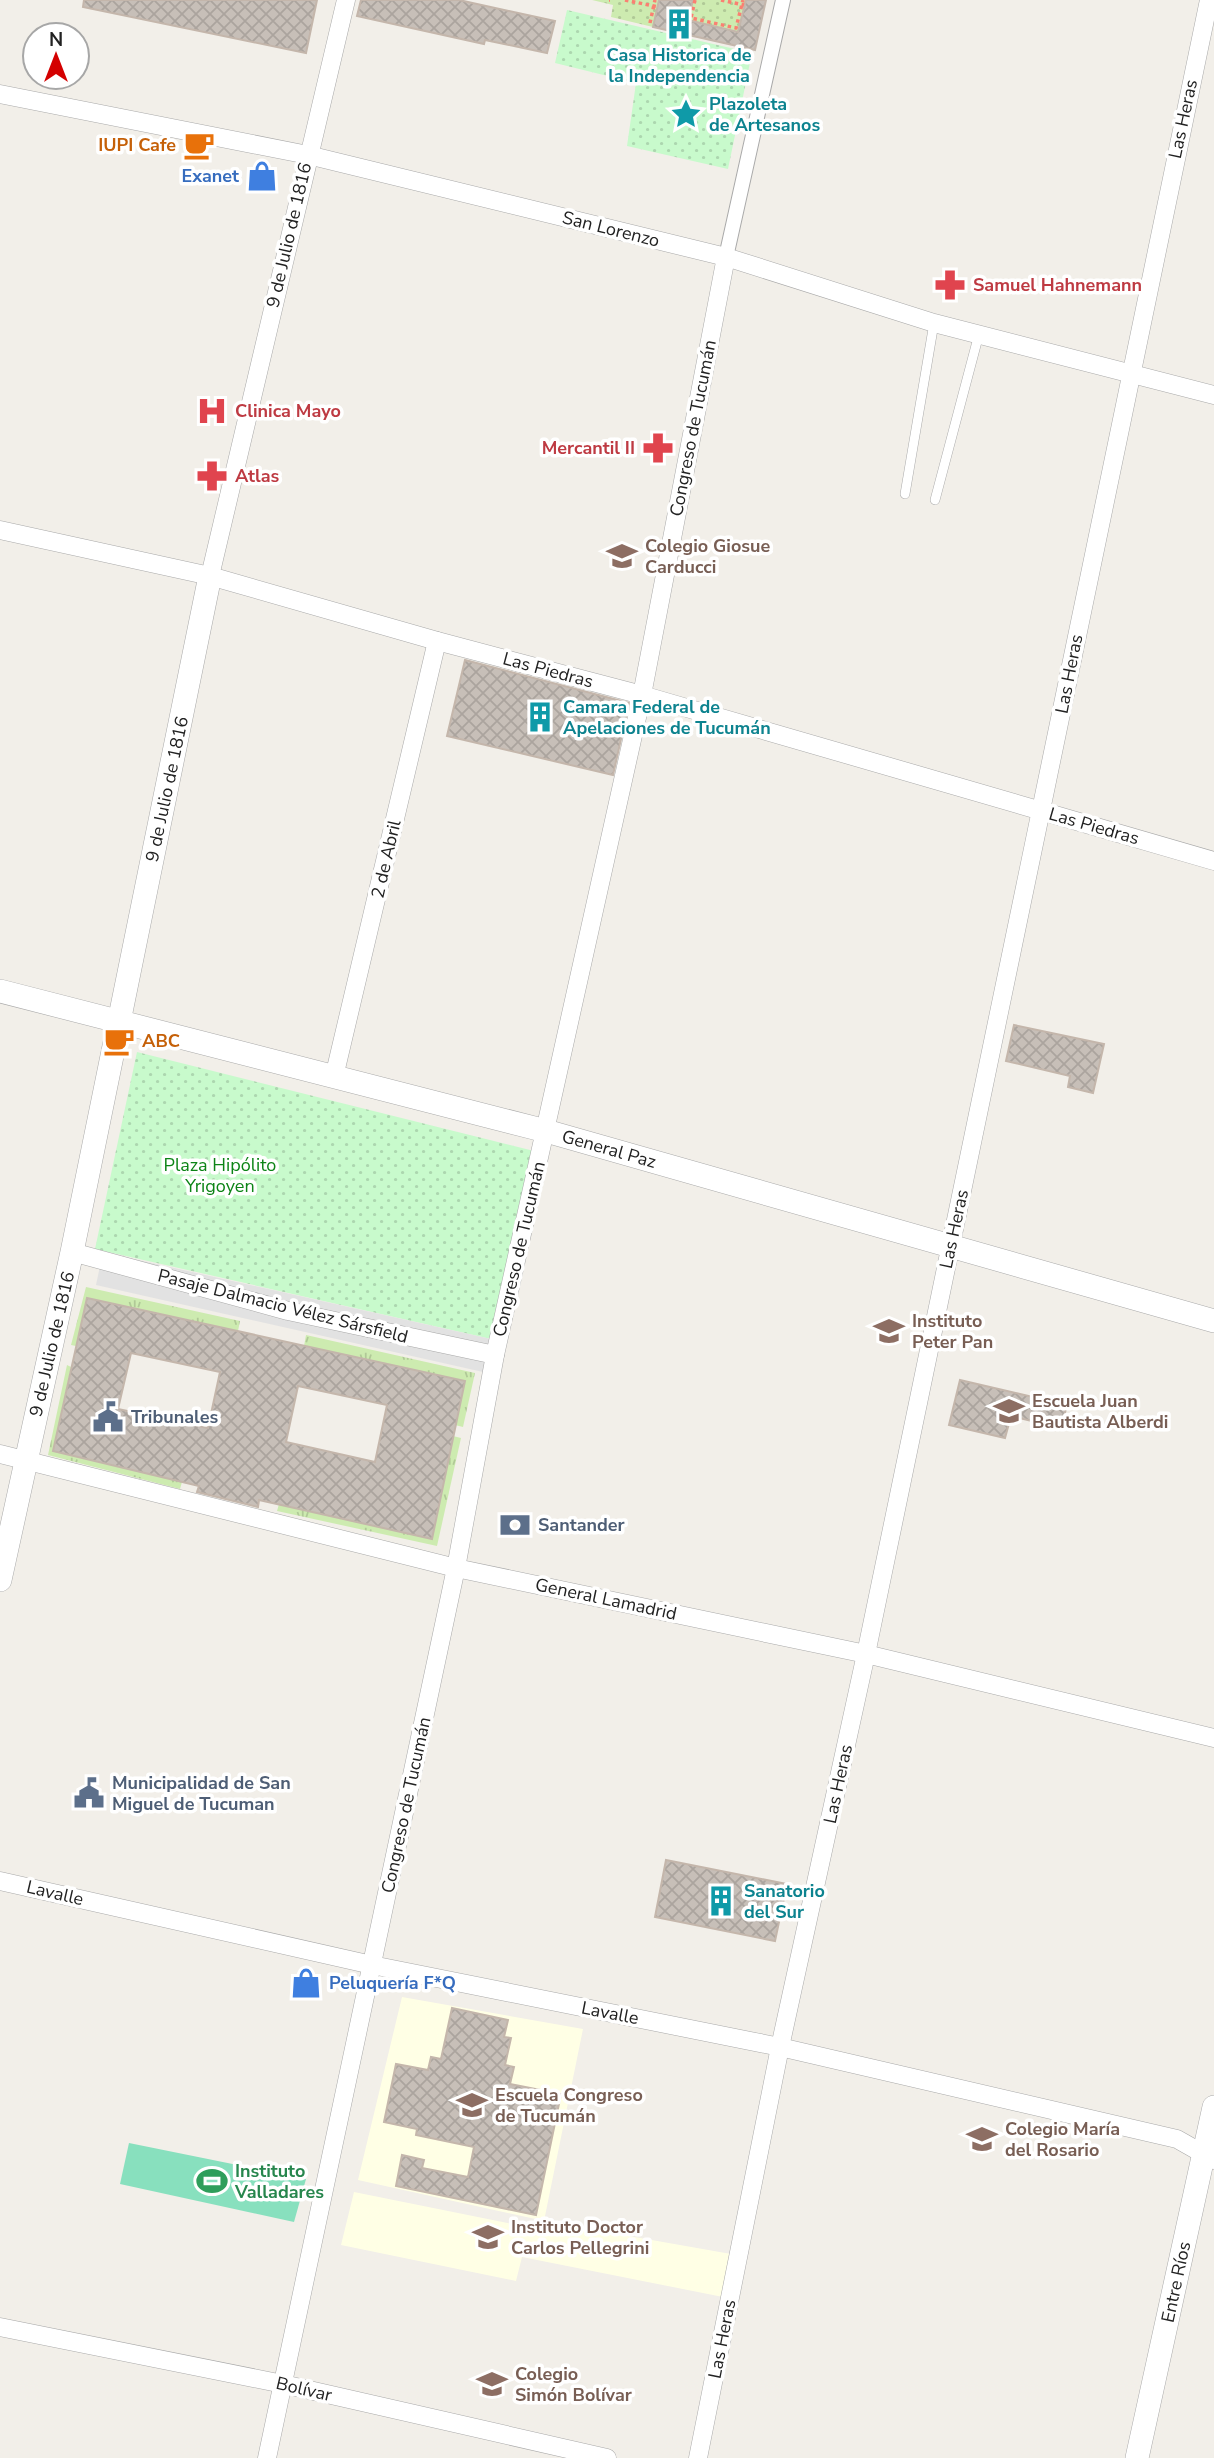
<svg xmlns="http://www.w3.org/2000/svg" width="1214" height="2458" font-family="'Nunito Sans',sans-serif">
  <style>
    .education { fill: #ffffe5 }
    .grass { fill: url(#grass-tufts) }
    .park { fill: url(#park-dots) }
    .garden { fill: url(#garden-dots) }
    .pitch { fill: #88e0be }
    .parking { fill: #e2e2e2 }
    .building { fill: url(#building-cross-hatch); stroke: #c4b6ab; stroke-width: 2; fill-rule: evenodd }
    .lines { fill: none; stroke-linecap: round; stroke-linejoin: round }
    .service-casing { stroke: #a9a9a9; stroke-width: 10 }
    .pedestrian-casing { stroke: #a9a9a9; stroke-width: 16 }
    .minor-casing { stroke: #a9a9a9; stroke-width: 19 }
    .tertiary-casing { stroke: #a9a9a9; stroke-width: 24 }
    .path { stroke: #fa8072; stroke-width: 3.5; stroke-dasharray: 3.5 3.5; stroke-linecap: butt }
    .service { stroke: #fff; stroke-width: 9 }
    .pedestrian { stroke: #fff; stroke-width: 14 }
    .minor { stroke: #fff; stroke-width: 18 }
    .tertiary { stroke: #fff; stroke-width: 23 }
    .labels { text-anchor: middle; dominant-baseline: central; stroke-width: 7; stroke-linejoin: round; paint-order: stroke }
    .culture-label { font-size: 18px; font-weight: bold; fill: #0d838f; stroke: #fff; text-anchor: start }
    .street-label { font-size: 18px; fill: #222; stroke: #fff }
    .food-label { font-size: 18px; font-weight: bold; fill: #c56008; stroke: #fff; text-anchor: end }
    .shop-label { font-size: 18px; font-weight: bold; fill: #366cbe; stroke: #fff; text-anchor: end }
    .health-label { font-size: 18px; font-weight: bold; fill: #be3a42; stroke: #fff; text-anchor: start }
    .education-label { font-size: 18px; font-weight: bold; fill: #785e54; stroke: #fff; text-anchor: start }
    .park-label { font-size: 18px; fill: #0c8416; stroke: #fff }
    .service-label { font-size: 18px; font-weight: bold; fill: #4e5e75; stroke: #fff; text-anchor: start }
    .leisure-label { font-size: 18px; font-weight: bold; fill: #27864d; stroke: #fff; text-anchor: start }
  </style>
  <defs>
    <pattern id="grass-tufts" width="24" height="20" patternUnits="userSpaceOnUse" patternTransform="scale(1.75)"><rect width="24" height="20" fill="#cdebb0"/><path d="M3 7l-1-3M5 7V3M7 7l1-3M15 17l-1-3M17 17v-4M19 17l1-3" fill="none" stroke="#b0c997"/></pattern>
    <pattern id="park-dots" width="8" height="8" patternUnits="userSpaceOnUse" patternTransform="scale(1.75)"><rect width="8" height="8" fill="#c8facc"/><path d="M2 2h.1M6 6h.1" fill="none" stroke="#acd6af" stroke-width="1.8" stroke-linecap="round"/></pattern>
    <pattern id="garden-dots" width="8" height="8" patternUnits="userSpaceOnUse" patternTransform="scale(1.75)"><rect width="8" height="8" fill="#cdebb0"/><path d="M2 2h.1M6 6h.1" fill="none" stroke="#b0c997" stroke-width="1.8" stroke-linecap="round"/></pattern>
    <pattern id="building-cross-hatch" width="8" height="8" patternUnits="userSpaceOnUse" patternTransform="scale(1.75)"><rect width="8" height="8" fill="#c7bfb8"/><path d="M0 0l8 8M0 8l8-8" fill="none" stroke="#aba49e"/></pattern>
  </defs>
  <rect width="100%" height="100%" fill="#f2efe9"/>
  <polygon class="education" points="402,1997 583,2029 544,2221 731,2254 723,2297 522,2257 516,2281 341,2245 354,2192 537,2229 540,2220 358,2180"/>
  <g class="grass">
    <polygon points="86,1287 240,1321 238,1331 87,1298 76,1346 71,1345"/>
    <polygon points="306,1335 475,1373 463,1427 455,1425 304,1346"/>
    <polygon points="67,1365 71,1367 53,1451 182,1482 180,1489 48,1455"/>
    <polygon points="453,1436 461,1438 437,1546 277,1511 279,1504"/>
  </g>
  <g class="park">
    <polygon points="567,10 752,53 728,169 627,146 636,83 555,63"/>
    <polygon points="137,1052 538,1152 491,1339 95,1249"/>
  </g>
  <g class="garden">
    <polygon points="592,0 659,0 653,27 611,17 613,5"/>
    <polygon points="693,0 746,0 738,32 688,20"/>
  </g>
  <polygon class="pitch" points="129,2143 306,2179 294,2222 120,2184"/>
  <polygon class="parking" points="103,1252 491,1339 483,1372 96,1285"/>
  <g class="building">
    <polygon points="84,0 317,0 306,53 83,7"/>
    <polygon points="361,0 459,0 555,21 547,53 485,40 484,44 357,16"/>
    <polygon points="659,0 693,0 688,20 738,32 746,0 766,0 755,50 653,27"/>
    <polygon points="465,660 629,703 613,775 447,736"/>
    <polygon points="1014,1025 1104,1044 1093,1093 1068,1087 1070,1076 1006,1061"/>
    <path d="M87 1298 465 1381 432 1539 259 1500 258 1507 197 1492 199 1486 53 1451ZM131 1353 220 1372 208 1428 118 1409ZM298 1386 387 1405 375 1462 286 1442Z"/>
    <polygon points="960,1380 1067,1405 1061,1428 1011,1416 1005,1438 949,1425"/>
    <polygon points="666,1860 787,1884 775,1941 655,1917"/>
    <polygon points="452,2008 508,2020 504,2037 511,2038 505,2065 514,2067 510,2084 561,2094 536,2215 396,2186 402,2155 424,2160 422,2168 468,2177 474,2147 416,2135 417,2129 384,2122 396,2064 428,2070 431,2057 441,2059"/>
  </g>
  <g class="lines">
    <g class="service-casing">
      <g id="service">
        <polyline points="905,494 934,323"/>
        <polyline points="935,500 979,334"/>
      </g>
    </g>
    <g class="pedestrian-casing">
      <polyline id="pedestrian" points="726,257 783,0"/>
    </g>
    <g class="minor-casing">
      <g id="minor">
        <polyline points="0,94 308,155 726,257 934,323 1214,395"/>
        <polyline points="0,530 210,576 437,641 642,695 1214,861"/>
        <polyline points="210,576 346,0"/>
        <polyline points="334,1077 437,641"/>
        <polyline points="72,1252 288,1311 495,1355"/>
        <polyline points="0,1454 456,1568 866,1654 1214,1738"/>
        <polyline points="0,1881 372,1965 780,2047 1177,2139 1214,2160"/>
        <polyline points="0,2327 283,2384 607,2458"/>
        <polyline points="267,2458 456,1568 495,1355 642,695 726,257"/>
        <polyline points="698,2458 780,2047 866,1654 1209,0"/>
      </g>
    </g>
    <g class="tertiary-casing">
      <g id="tertiary">
        <polyline points="0,991 546,1131 1214,1321"/>
        <polyline points="0,1580 72,1252 210,576"/>
        <polyline points="1137,2458 1214,2107"/>
      </g>
    </g>
    <g class="path">
      <polyline points="609,0 610,0"/>
      <polyline points="625,0 658,7"/>
      <polyline points="695,0 691,18 736,28 743,0"/>
      <polyline points="721,0 744,5"/>
      <polyline points="650,23 655,0"/>
    </g>
    <use href="#service" class="service"/>
    <use href="#pedestrian" class="pedestrian"/>
    <use href="#minor" class="minor"/>
    <use href="#tertiary" class="tertiary"/>
  </g>
  <defs>
    <g id="building-bare" transform="scale(2.415)"><path d="M-4-6H4V6H1V3H-1V6H-4ZM-2.5-4.3h1.7v1.8h-1.7ZM.8-4.3h1.7v1.8H.8ZM-2.5-1h1.7V.8h-1.7ZM.8-1h1.7V.8H.8Z" fill="#0f9aa8" stroke="#fff" stroke-width="2.5" paint-order="stroke"/></g>
    <g id="sight-bare" transform="scale(2.415)"><path d="M0-6L1.8-2.2L6-1.7L2.9 1.2L3.7 5.4L0 3.3L-3.7 5.4L-2.9 1.2L-6-1.7L-1.8-2.2Z" fill="#0f9aa8" stroke="#fff" stroke-width="2.5" paint-order="stroke"/></g>
    <g id="cafe-bare" transform="scale(2.415)"><path d="M-5.5-4.5H6V0H3Q3 3.5 0 3.5H-2.5Q-5.5 3.5-5.5 0ZM3-3.2v2h1.7v-2ZM-6 4.5H4V6H-6Z" fill="#e8710a" stroke="#fff" stroke-width="2.5" paint-order="stroke"/></g>
    <g id="shop-bare" transform="scale(2.415)"><path d="M-5-2.5h2.3a2.7 3.5 0 0 1 5.4 0H5L5.5 6h-11ZM-1.5-2.5h3a1.5 2.3 0 0 0-3 0Z" fill="#3f7fe0" stroke="#fff" stroke-width="2.5" paint-order="stroke"/></g>
    <g id="pharmacy-bare" transform="scale(2.415)"><path d="M-2-6h4v4h4v4h-4v4h-4v-4h-4v-4h4Z" fill="#e0444e" stroke="#fff" stroke-width="2.5" paint-order="stroke"/></g>
    <g id="hospital-bare" transform="scale(2.415)"><path d="M-5-5h3v3.5h4V-5h3V5h-3V1.5h-4V5h-3Z" fill="#e0444e" stroke="#fff" stroke-width="2.5" paint-order="stroke"/></g>
    <g id="school-bare" transform="scale(2.415)"><path d="M0-5L7-2L0 1L-7-2ZM-4 1L0 2.5L4 1V4Q0 6-4 4Z" fill="#8d6e63" stroke="#fff" stroke-width="2.5" paint-order="stroke"/></g>
    <g id="civic-bare" transform="scale(2.415)"><path d="M-.6-6.5H3V-4.5H.6V-3L4-1V1h2V6H-6V1h2V-1L-.6-3ZM-1.2 2.5V6h2.4V2.5Z" fill="#5c6f8a" stroke="#fff" stroke-width="2.5" paint-order="stroke"/></g>
    <g id="bank-bare" transform="scale(2.415)"><path d="M-6-4H6V4H-6ZM0-2.3a2.3 2.3 0 1 0 0 4.6a2.3 2.3 0 1 0 0-4.6Z" fill="#5c6f8a" stroke="#fff" stroke-width="2.5" paint-order="stroke"/></g>
    <g id="stadium-bare" transform="scale(2.415)"><path d="M0-5a6.5 5 0 1 0 0 10a6.5 5 0 1 0 0-10ZM-3.5-1.8h7v3.6h-7Z" fill="#2e9e5b" stroke="#fff" stroke-width="2.5" paint-order="stroke"/></g>
    <g id="university-bare" transform="scale(2.415)"><path d="M0-5L7-2L0 1L-7-2ZM-4 1L0 2.5L4 1V4Q0 6-4 4Z" fill="#8d6e63" stroke="#fff" stroke-width="2.5" paint-order="stroke"/></g>
  </defs>
  <g fill-rule="evenodd">
    <use href="#building-bare" x="679" y="24"/>
    <use href="#sight-bare" x="686" y="114"/>
    <use href="#cafe-bare" x="199" y="145"/>
    <use href="#shop-bare" x="262" y="176"/>
    <use href="#pharmacy-bare" x="950" y="285"/>
    <use href="#hospital-bare" x="212" y="411"/>
    <use href="#pharmacy-bare" x="658" y="448"/>
    <use href="#pharmacy-bare" x="212" y="476"/>
    <use href="#school-bare" x="622" y="556"/>
    <use href="#building-bare" x="540" y="717"/>
    <use href="#cafe-bare" x="119" y="1041"/>
    <use href="#school-bare" x="889" y="1331"/>
    <use href="#school-bare" x="1009" y="1411"/>
    <use href="#civic-bare" x="108" y="1417"/>
    <use href="#bank-bare" x="515" y="1525"/>
    <use href="#civic-bare" x="89" y="1793"/>
    <use href="#building-bare" x="721" y="1901"/>
    <use href="#shop-bare" x="306" y="1983"/>
    <use href="#school-bare" x="472" y="2105"/>
    <use href="#school-bare" x="982" y="2139"/>
    <use href="#stadium-bare" x="212" y="2181"/>
    <use href="#school-bare" x="488" y="2237"/>
    <use href="#university-bare" x="492" y="2384"/>
  </g>
  <g class="labels">
    <g class="culture-label">
      <text x="679" y="55" text-anchor="middle">Casa Historica de<tspan x="679" dy="21">la Independencia</tspan></text>
      <text x="709" y="104">Plazoleta<tspan x="709" dy="21">de Artesanos</tspan></text>
      <text x="563" y="707">Camara Federal de<tspan x="563" dy="21">Apelaciones de Tucumán</tspan></text>
      <text x="744" y="1891">Sanatorio<tspan x="744" dy="21">del Sur</tspan></text>
    </g>
    <g class="street-label">
      <text transform="translate(1183 119) rotate(-78)">Las Heras</text>
      <text transform="translate(611 229) rotate(14)">San Lorenzo</text>
      <text transform="translate(289 235) rotate(-77)">9 de Julio de 1816</text>
      <text transform="translate(693 428) rotate(-79)">Congreso de Tucumán</text>
      <text transform="translate(548 670) rotate(15)">Las Piedras</text>
      <text transform="translate(1069 674) rotate(-79)">Las Heras</text>
      <text transform="translate(167 789) rotate(-78)">9 de Julio de 1816</text>
      <text transform="translate(1094 826) rotate(16)">Las Piedras</text>
      <text transform="translate(386 859) rotate(-77)">2 de Abril</text>
      <text transform="translate(609 1149) rotate(16)">General Paz</text>
      <text transform="translate(954 1229) rotate(-78)">Las Heras</text>
      <text transform="translate(519 1249) rotate(-77)">Congreso de Tucumán</text>
      <text transform="translate(283 1306) rotate(14)">Pasaje Dalmacio Vélez Sársfield</text>
      <text transform="translate(52 1344) rotate(-77)">9 de Julio de 1816</text>
      <text transform="translate(606 1599) rotate(12)">General Lamadrid</text>
      <text transform="translate(838 1784) rotate(-78)">Las Heras</text>
      <text transform="translate(406 1805) rotate(-78)">Congreso de Tucumán</text>
      <text transform="translate(55 1893) rotate(13)">Lavalle</text>
      <text transform="translate(610 2013) rotate(11)">Lavalle</text>
      <text transform="translate(1176 2282) rotate(-78)">Entre Ríos</text>
      <text transform="translate(722 2339) rotate(-79)">Las Heras</text>
      <text transform="translate(304 2389) rotate(13)">Bolívar</text>
    </g>
    <g class="food-label">
      <text x="176" y="145">IUPI Cafe</text>
      <text x="142" y="1041" text-anchor="start">ABC</text>
    </g>
    <g class="shop-label">
      <text x="239" y="176">Exanet</text>
      <text x="329" y="1983" text-anchor="start">Peluquería F*Q</text>
    </g>
    <g class="health-label">
      <text x="973" y="285">Samuel Hahnemann</text>
      <text x="235" y="411">Clinica Mayo</text>
      <text x="635" y="448" text-anchor="end">Mercantil II</text>
      <text x="235" y="476">Atlas</text>
    </g>
    <g class="education-label">
      <text x="645" y="546">Colegio Giosue<tspan x="645" dy="21">Carducci</tspan></text>
      <text x="912" y="1321">Instituto<tspan x="912" dy="21">Peter Pan</tspan></text>
      <text x="1032" y="1401">Escuela Juan<tspan x="1032" dy="21">Bautista Alberdi</tspan></text>
      <text x="495" y="2095">Escuela Congreso<tspan x="495" dy="21">de Tucumán</tspan></text>
      <text x="1005" y="2129">Colegio María<tspan x="1005" dy="21">del Rosario</tspan></text>
      <text x="511" y="2227">Instituto Doctor<tspan x="511" dy="21">Carlos Pellegrini</tspan></text>
      <text x="515" y="2374">Colegio<tspan x="515" dy="21">Simón Bolívar</tspan></text>
    </g>
    <g class="park-label">
      <text x="220" y="1165">Plaza Hipólito<tspan x="220" dy="21">Yrigoyen</tspan></text>
    </g>
    <g class="service-label">
      <text x="131" y="1417">Tribunales</text>
      <text x="538" y="1525">Santander</text>
      <text x="112" y="1783">Municipalidad de San<tspan x="112" dy="21">Miguel de Tucuman</tspan></text>
    </g>
    <g class="leisure-label">
      <text x="235" y="2171">Instituto<tspan x="235" dy="21">Valladares</tspan></text>
    </g>
  </g>
  <g transform="translate(56 56)"><circle r="33" fill="#ffffff" stroke="#a7a7a7" stroke-width="2"/>
  <path d="M0-5L12 26L0 18L-12 26Z" fill="#d40000"/>
  <text y="-10" font-size="19" font-weight="bold" text-anchor="middle" fill="#222222">N</text>
  </g>
</svg>
